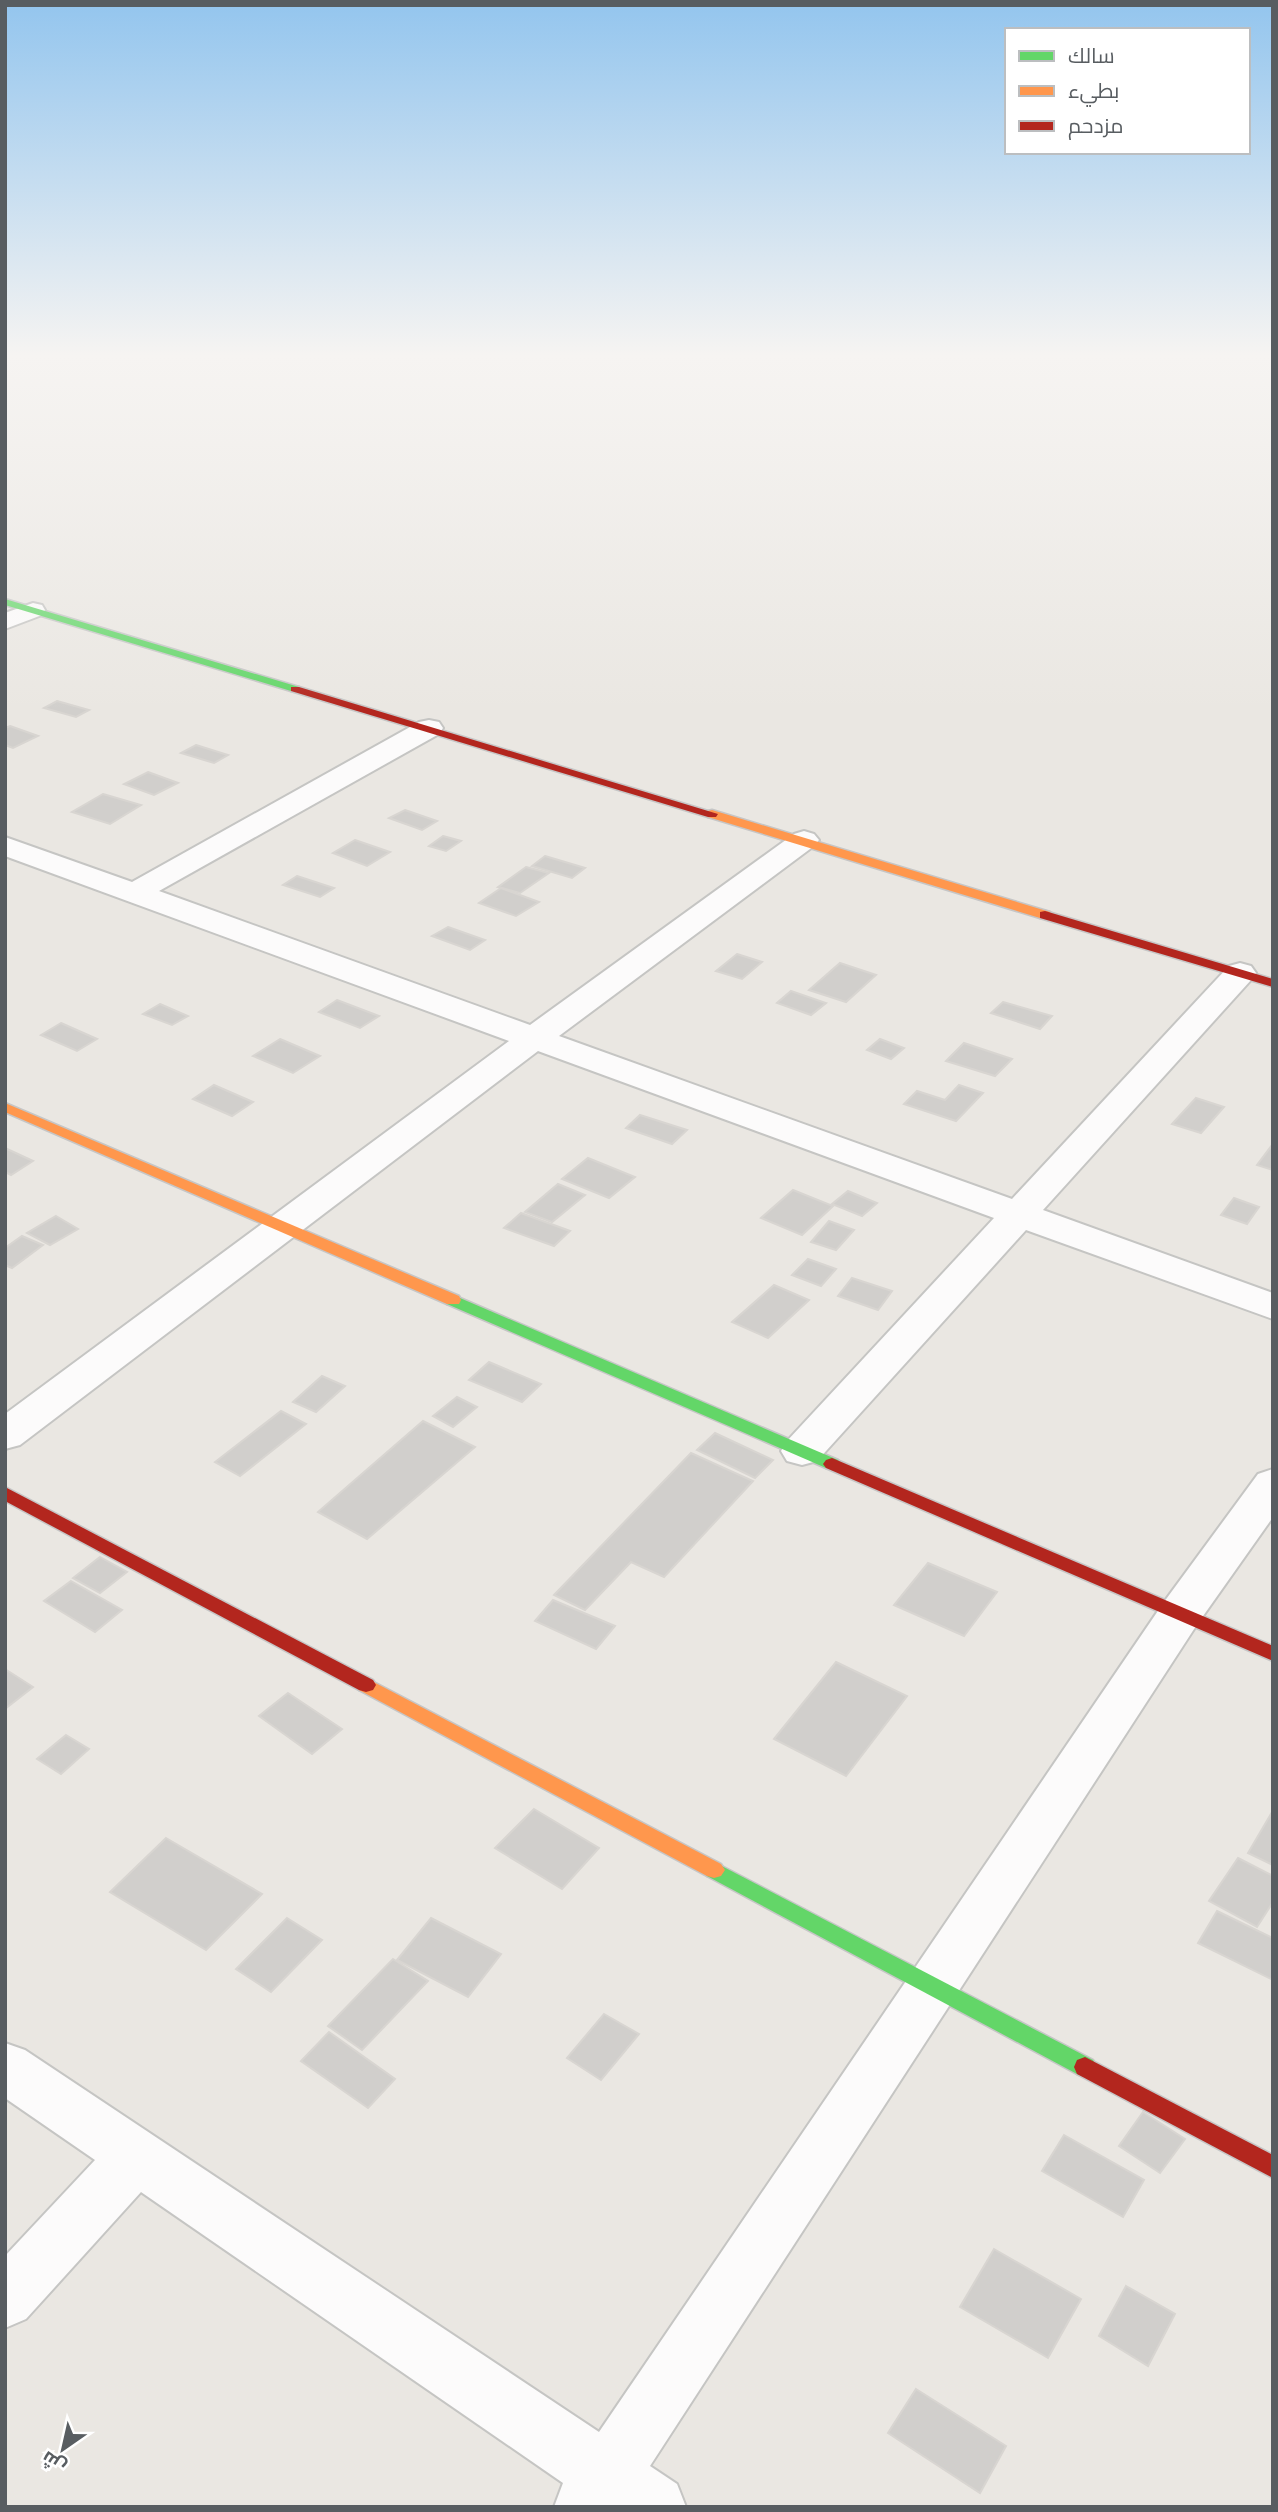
<svg xmlns="http://www.w3.org/2000/svg" width="1278" height="2512" font-family="'Varela Round',Cairo,sans-serif">
  <style>
    .building { fill: #d1cfcc; stroke: #d8d5d1; stroke-width: 2 }
    .lines { fill: none; stroke-linecap: round; stroke-linejoin: round }
    .street-casing { stroke: #c5c5c3; stroke-width: 4 }
    .fast-casing { stroke: #c6c6c6; stroke-width: 3 }
    .slow-casing { stroke: #c6c6c6; stroke-width: 3 }
    .jam-casing { stroke: #c6c6c6; stroke-width: 3 }
    .street { fill: #fcfbfb; fill-rule: evenodd }
    .fast { fill: #63d668; fill-rule: evenodd }
    .slow { fill: #ff974d; fill-rule: evenodd }
    .jam { fill: #b3261e; fill-rule: evenodd }
  </style>
  <rect width="100%" height="100%" fill="#eae7e2"/>
  <g class="building">
    <polygon points="57,701 89,710 76,717 44,708"/>
    <polygon points="10,726 38,736 13,748 5,745 5,728"/>
    <polygon points="196,745 228,755 214,763 181,753"/>
    <polygon points="148,772 178,783 154,795 124,784"/>
    <polygon points="103,794 141,805 110,824 72,812"/>
    <polygon points="405,810 437,821 422,830 389,818"/>
    <polygon points="443,836 461,841 446,851 429,846"/>
    <polygon points="355,840 390,852 367,866 333,853"/>
    <polygon points="545,856 585,868 572,878 532,866"/>
    <polygon points="526,867 549,873 520,893 498,887"/>
    <polygon points="297,876 334,888 320,897 283,885"/>
    <polygon points="501,888 539,902 516,916 479,903"/>
    <polygon points="448,927 485,940 470,950 432,936"/>
    <polygon points="737,954 762,962 742,979 716,971"/>
    <polygon points="840,963 876,975 846,1002 809,990"/>
    <polygon points="791,991 826,1003 811,1015 777,1003"/>
    <polygon points="337,1000 379,1016 360,1028 319,1012"/>
    <polygon points="1003,1002 1052,1016 1040,1029 991,1013"/>
    <polygon points="160,1004 188,1016 172,1025 143,1014"/>
    <polygon points="61,1023 97,1039 77,1051 41,1035"/>
    <polygon points="280,1039 320,1056 293,1073 253,1056"/>
    <polygon points="880,1039 904,1048 891,1059 867,1050"/>
    <polygon points="964,1043 1012,1059 995,1076 946,1061"/>
    <polygon points="214,1085 253,1102 232,1116 193,1099"/>
    <polygon points="959,1085 983,1093 956,1121 904,1104 917,1091 945,1100"/>
    <polygon points="1196,1098 1224,1107 1201,1133 1172,1124"/>
    <polygon points="640,1115 687,1130 672,1144 626,1128"/>
    <polygon points="1272,1145 1273,1145 1273,1170 1257,1165"/>
    <polygon points="5,1148 33,1161 11,1175 5,1172"/>
    <polygon points="588,1158 635,1177 609,1198 562,1179"/>
    <polygon points="558,1184 585,1195 552,1222 525,1212"/>
    <polygon points="793,1190 833,1206 802,1235 761,1218"/>
    <polygon points="848,1191 877,1203 862,1216 832,1204"/>
    <polygon points="1234,1198 1259,1207 1247,1224 1221,1215"/>
    <polygon points="521,1213 570,1231 554,1246 504,1228"/>
    <polygon points="56,1216 78,1229 50,1245 27,1233"/>
    <polygon points="829,1221 854,1230 836,1250 811,1242"/>
    <polygon points="22,1236 43,1245 12,1268 5,1265 5,1248"/>
    <polygon points="808,1259 836,1269 821,1286 792,1275"/>
    <polygon points="852,1278 892,1291 878,1310 838,1296"/>
    <polygon points="774,1285 809,1300 768,1338 732,1322"/>
    <polygon points="489,1362 541,1384 522,1402 469,1380"/>
    <polygon points="322,1376 345,1386 316,1412 293,1402"/>
    <polygon points="457,1397 477,1407 453,1427 433,1416"/>
    <polygon points="281,1411 306,1424 240,1476 215,1462"/>
    <polygon points="423,1421 475,1447 367,1539 318,1512"/>
    <polygon points="715,1433 773,1460 755,1478 697,1450"/>
    <polygon points="691,1453 753,1481 664,1577 631,1562 585,1610 554,1595"/>
    <polygon points="100,1557 127,1572 100,1593 73,1578"/>
    <polygon points="928,1563 997,1592 964,1636 894,1605"/>
    <polygon points="71,1581 122,1610 95,1632 44,1601"/>
    <polygon points="553,1600 615,1626 596,1649 535,1621"/>
    <polygon points="836,1662 907,1696 846,1776 774,1739"/>
    <polygon points="5,1669 33,1687 5,1709"/>
    <polygon points="288,1693 342,1729 312,1754 259,1716"/>
    <polygon points="66,1735 89,1749 61,1774 37,1759"/>
    <polygon points="534,1809 599,1848 562,1889 495,1848"/>
    <polygon points="1272,1812 1273,1813 1273,1865 1248,1853"/>
    <polygon points="166,1838 262,1894 206,1950 110,1892"/>
    <polygon points="1238,1858 1273,1876 1273,1902 1257,1927 1209,1901"/>
    <polygon points="1217,1911 1273,1938 1273,1980 1198,1943"/>
    <polygon points="287,1918 322,1940 271,1992 236,1969"/>
    <polygon points="431,1918 501,1954 468,1997 397,1960"/>
    <polygon points="393,1959 428,1981 362,2050 328,2026"/>
    <polygon points="604,2014 639,2034 601,2080 567,2058"/>
    <polygon points="329,2032 395,2079 368,2108 301,2061"/>
    <polygon points="1143,2112 1185,2139 1160,2173 1119,2146"/>
    <polygon points="1064,2135 1144,2180 1123,2217 1042,2171"/>
    <polygon points="994,2249 1081,2299 1048,2358 960,2307"/>
    <polygon points="1126,2286 1175,2314 1148,2366 1099,2336"/>
    <polygon points="916,2389 1006,2446 980,2493 888,2433"/>
  </g>
  <g class="lines">
    <g class="street-casing">
      <g id="street">
        <polygon points="33,603 42,605 45,610 42,615 5,629 5,613"/>
        <polygon points="429,720 439,722 443,728 439,734 159,891 530,1025 794,834 804,831 814,834 819,840 814,846 559,1036 1012,1199 1229,966 1240,963 1251,966 1256,973 1251,980 1043,1210 1273,1293 1273,1319 1026,1230 817,1461 802,1465 787,1461 781,1451 787,1441 994,1218 538,1051 20,1445 5,1449 5,1414 509,1041 5,856 5,837 132,882 419,722"/>
        <polygon points="1273,1469 1273,1517 1196,1626 650,2466 677,2484 686,2507 554,2507 563,2483 141,2192 26,2319 5,2328 5,2256 95,2160 5,2098 5,2043 25,2050 599,2432 1164,1602 1258,1474"/>
      </g>
    </g>
    <g class="fast-casing">
      <g id="fast">
        <polygon points="5,599 299,687 300,689 291,691 5,605"/>
        <polygon points="453,1295 838,1460 841,1464 838,1468 826,1468 447,1304 445,1300"/>
        <polygon points="714,1862 1093,2060 1096,2067 1093,2074 1085,2077 1077,2074 707,1876 703,1870 707,1864"/>
      </g>
    </g>
    <g class="slow-casing">
      <g id="slow">
        <polygon points="712,810 1050,912 1051,915 1050,918 1040,918 708,817 708,811"/>
        <polygon points="5,1103 459,1296 461,1300 459,1304 447,1304 5,1112"/>
        <polygon points="366,1678 721,1864 725,1870 721,1876 714,1878 707,1876 359,1690 356,1685 359,1680"/>
      </g>
    </g>
    <g class="jam-casing">
      <g id="jam">
        <polygon points="291,687 299,687 718,814 716,817 708,817 291,691"/>
        <polygon points="1045,911 1273,979 1273,987 1040,918 1040,912"/>
        <polygon points="832,1458 1273,1646 1273,1661 826,1468 823,1464 826,1460"/>
        <polygon points="5,1487 373,1680 376,1685 373,1690 366,1692 359,1690 5,1501"/>
        <polygon points="1085,2057 1273,2155 1273,2178 1077,2074 1074,2067 1077,2060"/>
      </g>
    </g>
    <use href="#street" class="street"/>
    <use href="#fast" class="fast"/>
    <use href="#slow" class="slow"/>
    <use href="#jam" class="jam"/>
  </g>
  <linearGradient id="sky" x2="0" y2="1"><stop stop-color="#93c5ee"/><stop offset="0.5" stop-color="#f6f4f2"/><stop offset="1" stop-color="#f6f4f2" stop-opacity="0"/></linearGradient>
  <rect width="1278" height="711" fill="url(#sky)"/>
  <rect width="1278" height="2512" fill="none" stroke="#585d61" stroke-width="14"/>
  <rect x="1005" y="28" width="245" height="126" fill="#ffffff" stroke="#bcbec0" stroke-width="2"/>
  <rect x="1019" y="51" width="35" height="10" fill="#63d668" stroke="#bcbec0" stroke-width="2"/>
  <text x="1068" y="63" font-size="21" fill="#585d61">سالك</text>
  <rect x="1019" y="86" width="35" height="10" fill="#ff974d" stroke="#bcbec0" stroke-width="2"/>
  <text x="1068" y="98" font-size="21" fill="#585d61">بطيء</text>
  <rect x="1019" y="121" width="35" height="10" fill="#b3261e" stroke="#bcbec0" stroke-width="2"/>
  <text x="1068" y="133" font-size="21" fill="#585d61">مزدحم</text>
  <g transform="translate(63 2449) rotate(214)" stroke="#ffffff" stroke-width="5" paint-order="stroke">
  <path d="M0-5L12 26L0 18L-12 26Z" fill="#585d61"/>
  <text y="-10" font-size="19" font-weight="bold" text-anchor="middle" fill="#585d61">ش</text>
  </g>
</svg>
